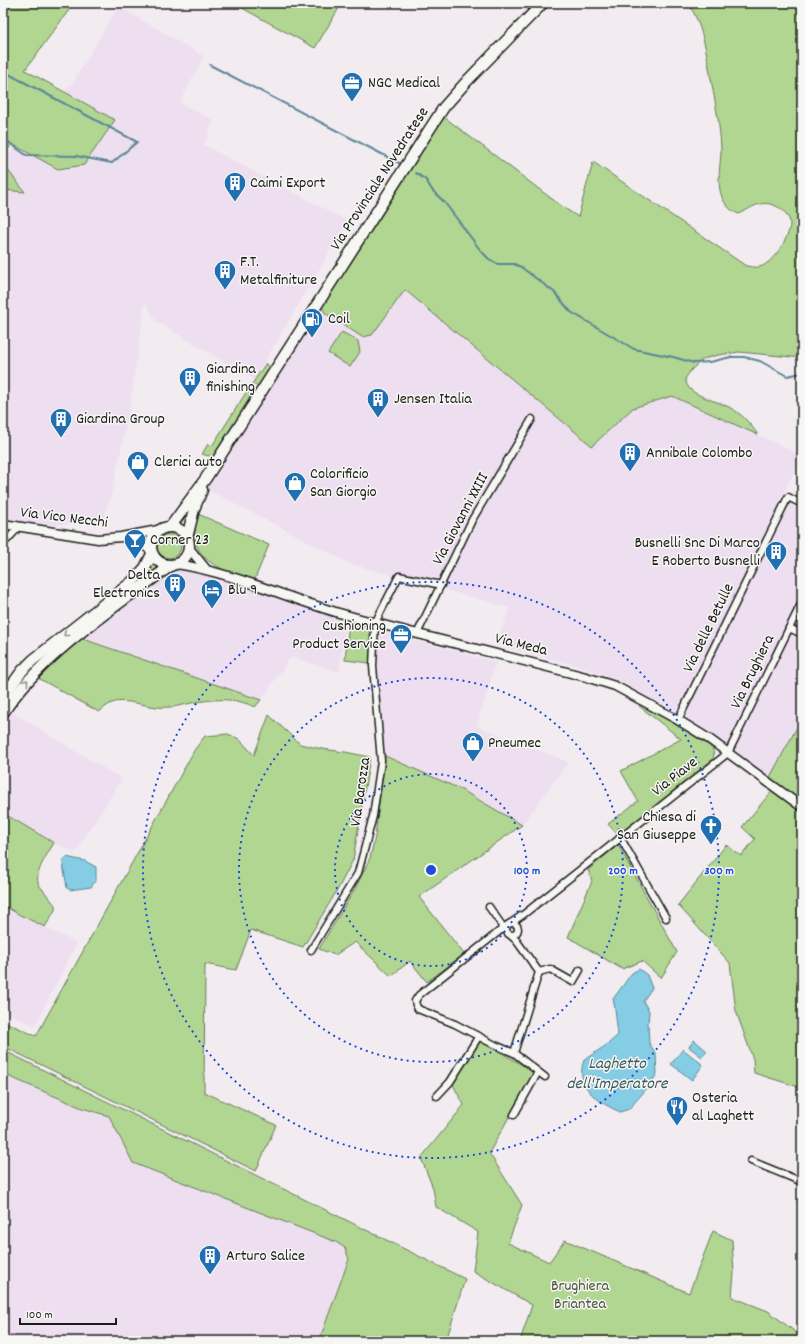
<svg xmlns="http://www.w3.org/2000/svg" width="805" height="1344" font-family="Dekko,sans-serif">
  <style>
    .built { fill: #eedff0 }
    .green { fill: #b1d692; stroke: #667957 }
    .water { fill: #84cde4; stroke: #5a8694 }
    .lines { fill: none; stroke-linecap: round; stroke-linejoin: round }
    .stream { stroke: #5a8694; stroke-width: 2 }
    .minor-casing { stroke: #1c1c1c; stroke-width: 9 }
    .tertiary-casing { stroke: #1c1c1c; stroke-width: 11 }
    .primary-casing { stroke: #1c1c1c; stroke-width: 13 }
    .minor { stroke: #f6f6f2; stroke-width: 6 }
    .tertiary { stroke: #f6f6f2; stroke-width: 8 }
    .primary { stroke: #f6f6f2; stroke-width: 10 }
    .oneway { stroke: #949492 }
    .ring { fill: none; stroke: #1d4ed8; stroke-width: 2; stroke-dasharray: 2 4 }
    .labels { text-anchor: middle; dominant-baseline: central; stroke-width: 3; stroke-linejoin: round; paint-order: stroke }
    .poi-label { font-size: 16px; fill: #1c1c1c; stroke: #f6f6f2; text-anchor: start }
    .street-label { font-size: 16px; fill: #1c1c1c; stroke: #f6f6f2 }
    .park-label { font-size: 16px; fill: #49543f; stroke: #f6f6f2 }
    .water-label { font-size: 17px; font-style: italic; fill: #405a62; stroke: #f6f6f2 }
    .centre { fill: #1d4ed8; stroke: #f6f6f2; stroke-width: 2 }
    .ring-label { font-size: 12px; text-anchor: middle; font-weight: bold; fill: #1d4ed8; stroke: #f6f6f2; stroke-width: 3; stroke-linejoin: round; paint-order: stroke }
  </style>
  <rect width="100%" height="100%" fill="#f2ecf1"/>
  <filter id="ink" filterUnits="userSpaceOnUse"><feTurbulence type="fractalNoise" baseFrequency=".025" numOctaves="2"/><feDisplacementMap in="SourceGraphic" scale="8" xChannelSelector="R" yChannelSelector="G"/><feConvolveMatrix kernelMatrix="1 2 1 2 8 2 1 2 1" color-interpolation-filters="sRGB"/></filter>
  <g filter="url(#ink)">
    <g class="built">
      <polygon points="118,6 204,56 180,103 214,120 204,145 348,221 254,380 156,321 145,302 130,408 112,493 102,523 3,526 3,160 74,81"/>
      <polygon points="358,252 592,446 633,408 672,396 802,455 802,457 780,500 802,511 802,718 770,777 706,730 674,710 617,680 574,665 495,645 510,608 351,564 206,489"/>
      <polygon points="175,568 199,570 347,620 339,672 291,657 261,700 80,638"/>
      <polygon points="377,630 496,662 477,726 569,762 522,825 460,789 385,756 378,704"/>
      <polygon points="10,711 122,779 75,853 54,843 3,813 3,722"/>
      <polygon points="3,905 20,915 77,943 35,1026 3,1011"/>
      <polygon points="3,1074 82,1108 109,1116 133,1163 336,1242 345,1248 349,1258 319,1341 3,1341"/>
    </g>
    <g class="green">
      <polygon points="12,3 74,3 25,70 115,120 84,165 58,169 12,144 3,156 3,17"/>
      <polygon points="233,3 342,3 315,48"/>
      <path d="M688 3H802V358L739 352 718 355 703 359 691 370 685 379C686 382 687 385 689 388 697 397 717 401 729 407 742 414 750 423 758 435L672 396 633 408 592 446 405 290 372 335 362 337 325 313 322 306C331 285 347 269 359 250 388 206 416 161 444 117L560 205 578 217 593 162 746 266C750 266 755 268 759 267 772 265 790 237 790 224 790 211 772 201 761 204 753 205 746 211 739 214 731 211 725 205 722 197 716 183 721 164 721 149 720 127 716 106 712 85 707 57 704 27 688 3Z"/>
      <polygon points="3,164 25,192 3,190"/>
      <polygon points="342,332 358,341 360,352 350,367 328,353"/>
      <polygon points="266,363 268,365 270,370 261,384 258,386 252,384"/>
      <path d="M247 391 250 393V401L217 454C211 457 208 456 202 454L208 444 212 446Z"/>
      <path d="M198 514 269 545 254 581C229 572 191 563 195 529 195 524 197 519 198 514Z"/>
      <circle cx="169" cy="546" r="12"/>
      <polygon points="153,563 161,568 142,581"/>
      <path d="M349 621C355 623 364 624 367 628 373 634 370 654 370 663L345 660Z"/>
      <path d="M80 638 261 700 255 707C234 697 213 699 191 703 180 706 169 708 157 707 145 706 123 698 112 703 107 705 103 709 99 712L38 678Z"/>
      <path d="M642 703 710 746C714 751 715 755 712 760L618 835 608 824 638 801 621 771 681 739 639 706Z"/>
      <polygon points="269,715 300,744 322,749 345,752 370,757 353,860 338,889 303,947 251,930 236,970 205,964 204,1092 276,1125 256,1171 3,1046 3,1021 36,1036 195,749 205,736 228,734 239,739 254,755"/>
      <polygon points="802,718 802,804 778,786 770,777"/>
      <polygon points="385,756 460,789 522,825 419,897 464,954 427,982 410,961 391,976 355,942 335,955 319,949 357,885 370,858 375,837"/>
      <polygon points="772,791 802,813 802,1088 754,1073 753,1059 736,1011 730,963 678,905 726,845 741,856 755,839 742,827"/>
      <path d="M3 813 54 843C48 853 33 874 39 885L55 905V910L45 927 20 915 3 905Z"/>
      <polygon points="618,845 677,952 661,978 642,961 622,969 568,937 592,881 588,870"/>
      <polygon points="480,1040 534,1072 489,1153 522,1205 508,1243 549,1262 565,1240 689,1293 713,1231 732,1240 734,1273 732,1297 768,1311 802,1337 802,1341 520,1341 532,1305 473,1271 478,1232 436,1207 433,1188 421,1158 464,1105 452,1083"/>
      <polygon points="3,1050 465,1279 446,1341 319,1341 349,1259 345,1248 336,1242 133,1163 109,1116 82,1108 3,1074"/>
    </g>
    <g class="water">
      <path d="M66 857 85 861 96 867V880L91 887 70 890 67 888C66 879 63 870 63 860Z"/>
      <path d="M639 969 647 975 652 988 643 1001 649 1011 648 1024 649 1043 656 1054 657 1074 649 1086 629 1109 620 1112C605 1105 585 1095 582 1076 581 1071 582 1066 584 1060L608 1044 618 1035 615 1009 613 999 632 973Z"/>
      <polygon points="694,1040 707,1051 702,1057 689,1047"/>
      <polygon points="683,1049 703,1065 692,1080 671,1064"/>
    </g>
    <g class="lines">
      <g class="stream">
        <polyline points="210,65 401,164"/>
        <polyline points="3,71 137,142 112,163 76,156 26,155 3,138"/>
        <polyline points="416,173 426,180 432,190 445,203 481,251 489,259 498,264 514,264 521,267 554,292 571,312 634,349 673,357 694,363 710,362 731,357 744,357 760,361 787,376 802,373"/>
      </g>
      <g class="minor-casing">
        <g id="minor">
          <polyline points="3,539 7,540 19,527"/>
          <polyline points="789,628 802,634"/>
          <polyline points="417,634 472,520 532,419"/>
          <polyline points="678,720 788,497 802,504"/>
          <polyline points="620,837 666,918"/>
          <polyline points="489,907 501,924 502,930"/>
          <polyline points="511,923 524,914 728,753 802,602"/>
          <circle cx="512" cy="929" r="6"/>
          <polyline points="506,926 419,995 415,1001 416,1005 418,1009 455,1024 495,1045 514,1053 545,1077"/>
          <polyline points="509,934 516,940 539,972 514,1053"/>
          <polyline points="311,950 358,873 373,816 381,761 373,666 375,623 399,576 441,585"/>
          <polyline points="539,972 550,969 573,982 580,970"/>
          <polyline points="437,1096 450,1082 479,1036"/>
          <polyline points="514,1115 538,1072"/>
          <polyline points="751,1161 800,1181"/>
          <polyline points="802,1173 800,1181 802,1183"/>
        </g>
      </g>
      <g class="tertiary-casing">
        <g id="tertiary">
          <polyline points="3,524 98,539 121,537 158,530"/>
          <polyline points="125,538 137,540 150,550"/>
          <polyline points="189,548 206,569"/>
          <path d="M177 564C233 573 285 597 339 613 421 636 504 655 586 677L615 686 678 720 709 739 802 807"/>
        </g>
      </g>
      <g class="primary-casing">
        <g id="primary">
          <polyline points="171,526 206,478 420,144 444,107 467,81 543,3"/>
          <circle cx="170" cy="546" r="19"/>
          <polyline points="187,538 194,509 202,490"/>
          <polyline points="3,697 22,671 33,660 133,581 145,568 152,554"/>
          <path d="M3 713C21 685 44 663 69 642 102 614 137 590 172 565"/>
        </g>
      </g>
      <use href="#minor" class="minor"/>
      <use href="#tertiary" class="tertiary"/>
      <use href="#primary" class="primary"/>
    </g>
    <defs><path id="oneway-chevron" d="M-2-3.5L2.5 0L-2 3.5" fill="none" stroke-width="1.6" stroke-linecap="round" stroke-linejoin="round"/></defs>
    <g class="oneway">
      <use href="#oneway-chevron" transform="translate(66 634) rotate(142)"/>
      <use href="#oneway-chevron" transform="translate(26 682) rotate(-49)"/>
    </g>
  </g>
  <g class="ring">
    <circle cx="431" cy="870" r="96"/>
    <circle cx="431" cy="870" r="192"/>
    <circle cx="431" cy="870" r="288"/>
  </g>
  <defs>
    <g id="office-pin" transform="scale(1.15)"><path d="M0 17L-7.5 6A9.5 9.5 0 1 1 7.5 6Z" fill="#1f6fb2" stroke="#f6f6f2"/><path d="M-6-3h4V-5.5h4V-3h4V5H-6ZM-1-4.5V-3h2v-1.5ZM-6 0V1H6V0Z" fill="#fff"/></g>
    <g id="building-pin" transform="scale(1.15)"><path d="M0 17L-7.5 6A9.5 9.5 0 1 1 7.5 6Z" fill="#1f6fb2" stroke="#f6f6f2"/><path d="M-4-6H4V6H1V3H-1V6H-4ZM-2.5-4.3h1.7v1.8h-1.7ZM.8-4.3h1.7v1.8H.8ZM-2.5-1h1.7V.8h-1.7ZM.8-1h1.7V.8H.8Z" fill="#fff"/></g>
    <g id="fuel-pin" transform="scale(1.15)"><path d="M0 17L-7.5 6A9.5 9.5 0 1 1 7.5 6Z" fill="#1f6fb2" stroke="#f6f6f2"/><path d="M-5.5-6h7V0h2V4h1.3V-2.5L3-4.5l.8-.8L6-3V5H2.5V1h-1V6h-7ZM-4.2-4.7v3.2H.2V-4.7Z" fill="#fff"/></g>
    <g id="shop-pin" transform="scale(1.15)"><path d="M0 17L-7.5 6A9.5 9.5 0 1 1 7.5 6Z" fill="#1f6fb2" stroke="#f6f6f2"/><path d="M-5-2.5h2.3a2.7 3.5 0 0 1 5.4 0H5L5.5 6h-11ZM-1.5-2.5h3a1.5 2.3 0 0 0-3 0Z" fill="#fff"/></g>
    <g id="bar-pin" transform="scale(1.15)"><path d="M0 17L-7.5 6A9.5 9.5 0 1 1 7.5 6Z" fill="#1f6fb2" stroke="#f6f6f2"/><path d="M-6-5H6L.8 .8V4.5H3.5V6h-7V4.5H-.8V.8Z" fill="#fff"/></g>
    <g id="hotel-pin" transform="scale(1.15)"><path d="M0 17L-7.5 6A9.5 9.5 0 1 1 7.5 6Z" fill="#1f6fb2" stroke="#f6f6f2"/><path d="M-6-4.5h1.5V1H6V5H4.5V3h-9V5H-6ZM-4 0a1.8 1.8 0 1 1 3.6 0ZM.5 0V-2.5h3Q6-2.5 6 0Z" fill="#fff"/></g>
    <g id="church-pin" transform="scale(1.15)"><path d="M0 17L-7.5 6A9.5 9.5 0 1 1 7.5 6Z" fill="#1f6fb2" stroke="#f6f6f2"/><path d="M-1.2-6h2.4v3.5h3.3v2.4h-3.3V6h-2.4V-.1h-3.3v-2.4h3.3Z" fill="#fff"/></g>
    <g id="restaurant-pin" transform="scale(1.15)"><path d="M0 17L-7.5 6A9.5 9.5 0 1 1 7.5 6Z" fill="#1f6fb2" stroke="#f6f6f2"/><path d="M-5-6h1v4h1v-4h1v4h1v-4h1v5L-1.5 .5V6h-2V.5L-5-1ZM5-6V6H3V1.5H1.5Q1.5-4 5-6Z" fill="#fff"/></g>
  </defs>
  <g fill-rule="evenodd">
    <use href="#office-pin" x="352" y="83"/>
    <use href="#building-pin" x="235" y="183"/>
    <use href="#building-pin" x="225" y="271"/>
    <use href="#fuel-pin" x="312" y="319"/>
    <use href="#building-pin" x="190" y="378"/>
    <use href="#building-pin" x="378" y="399"/>
    <use href="#building-pin" x="61" y="419"/>
    <use href="#building-pin" x="630" y="453"/>
    <use href="#shop-pin" x="138" y="462"/>
    <use href="#shop-pin" x="295" y="483"/>
    <use href="#bar-pin" x="135" y="540"/>
    <use href="#building-pin" x="776" y="552"/>
    <use href="#building-pin" x="175" y="584"/>
    <use href="#hotel-pin" x="212" y="590"/>
    <use href="#office-pin" x="401" y="635"/>
    <use href="#shop-pin" x="473" y="743"/>
    <use href="#church-pin" x="711" y="826"/>
    <use href="#restaurant-pin" x="677" y="1107"/>
    <use href="#building-pin" x="210" y="1256"/>
  </g>
  <g class="labels">
    <g class="poi-label">
      <text x="368" y="83">NGC Medical</text>
      <text x="250" y="183">Caimi Export</text>
      <text x="240" y="262">F.T.<tspan x="240" dy="18">Metalfiniture</tspan></text>
      <text x="328" y="319">Coil</text>
      <text x="206" y="369">Giardina<tspan x="206" dy="18">finishing</tspan></text>
      <text x="394" y="399">Jensen Italia</text>
      <text x="76" y="419">Giardina Group</text>
      <text x="646" y="453">Annibale Colombo</text>
      <text x="154" y="462">Clerici auto</text>
      <text x="310" y="474">Colorificio<tspan x="310" dy="18">San Giorgio</tspan></text>
      <text x="150" y="540">Corner 23</text>
      <text x="760" y="543" text-anchor="end">Busnelli Snc Di Marco<tspan x="760" dy="18">E Roberto Busnelli</tspan></text>
      <text x="160" y="575" text-anchor="end">Delta<tspan x="160" dy="18">Electronics</tspan></text>
      <text x="228" y="590">Blu 9</text>
      <text x="386" y="626" text-anchor="end">Cushioning<tspan x="386" dy="18">Product Service</tspan></text>
      <text x="488" y="743">Pneumec</text>
      <text x="696" y="817" text-anchor="end">Chiesa di<tspan x="696" dy="18">San Giuseppe</tspan></text>
      <text x="692" y="1098">Osteria<tspan x="692" dy="18">al Laghett</tspan></text>
      <text x="226" y="1256">Arturo Salice</text>
    </g>
    <g class="street-label">
      <text transform="translate(380 179) rotate(-57)">Via Provinciale Novedratese</text>
      <text transform="translate(64 518) rotate(7)">Via Vico Necchi</text>
      <text transform="translate(461 519) rotate(-62)">Via Giovanni XXIII</text>
      <text transform="translate(709 628) rotate(-64)">Via delle Betulle</text>
      <text transform="translate(521 645) rotate(14)">Via Meda</text>
      <text transform="translate(753 672) rotate(-64)">Via Brughiera</text>
      <text transform="translate(675 777) rotate(-38)">Via Piave</text>
      <text transform="translate(361 792) rotate(-82)">Via Barozza</text>
    </g>
    <g class="park-label">
      <text x="580" y="1286">Brughiera<tspan x="580" dy="18">Briantea</tspan></text>
    </g>
    <g class="water-label">
      <text x="617" y="1065">Laghetto<tspan x="617" dy="20">dell'Imperatore</tspan></text>
    </g>
  </g>
  <circle cx="431" cy="870" r="6" class="centre"/>
  <g class="ring-label">
    <text x="527" y="874">100 m</text>
    <text x="623" y="874">200 m</text>
    <text x="719" y="874">300 m</text>
  </g>
  <rect width="805" height="1344" fill="none" stroke="#f6f6f2" stroke-width="16"/>
  <rect x="8" y="8" width="789" height="1328" fill="none" stroke="#1c1c1c" stroke-width="1.5" filter="url(#ink)"/>
  <path d="M20 1318v6h96v-6" fill="none" stroke="#1c1c1c" stroke-width="2"/>
  <text x="26" y="1318" font-size="12" fill="#1c1c1c" stroke="#f6f6f2" stroke-width="3" paint-order="stroke">100 m</text>
</svg>
